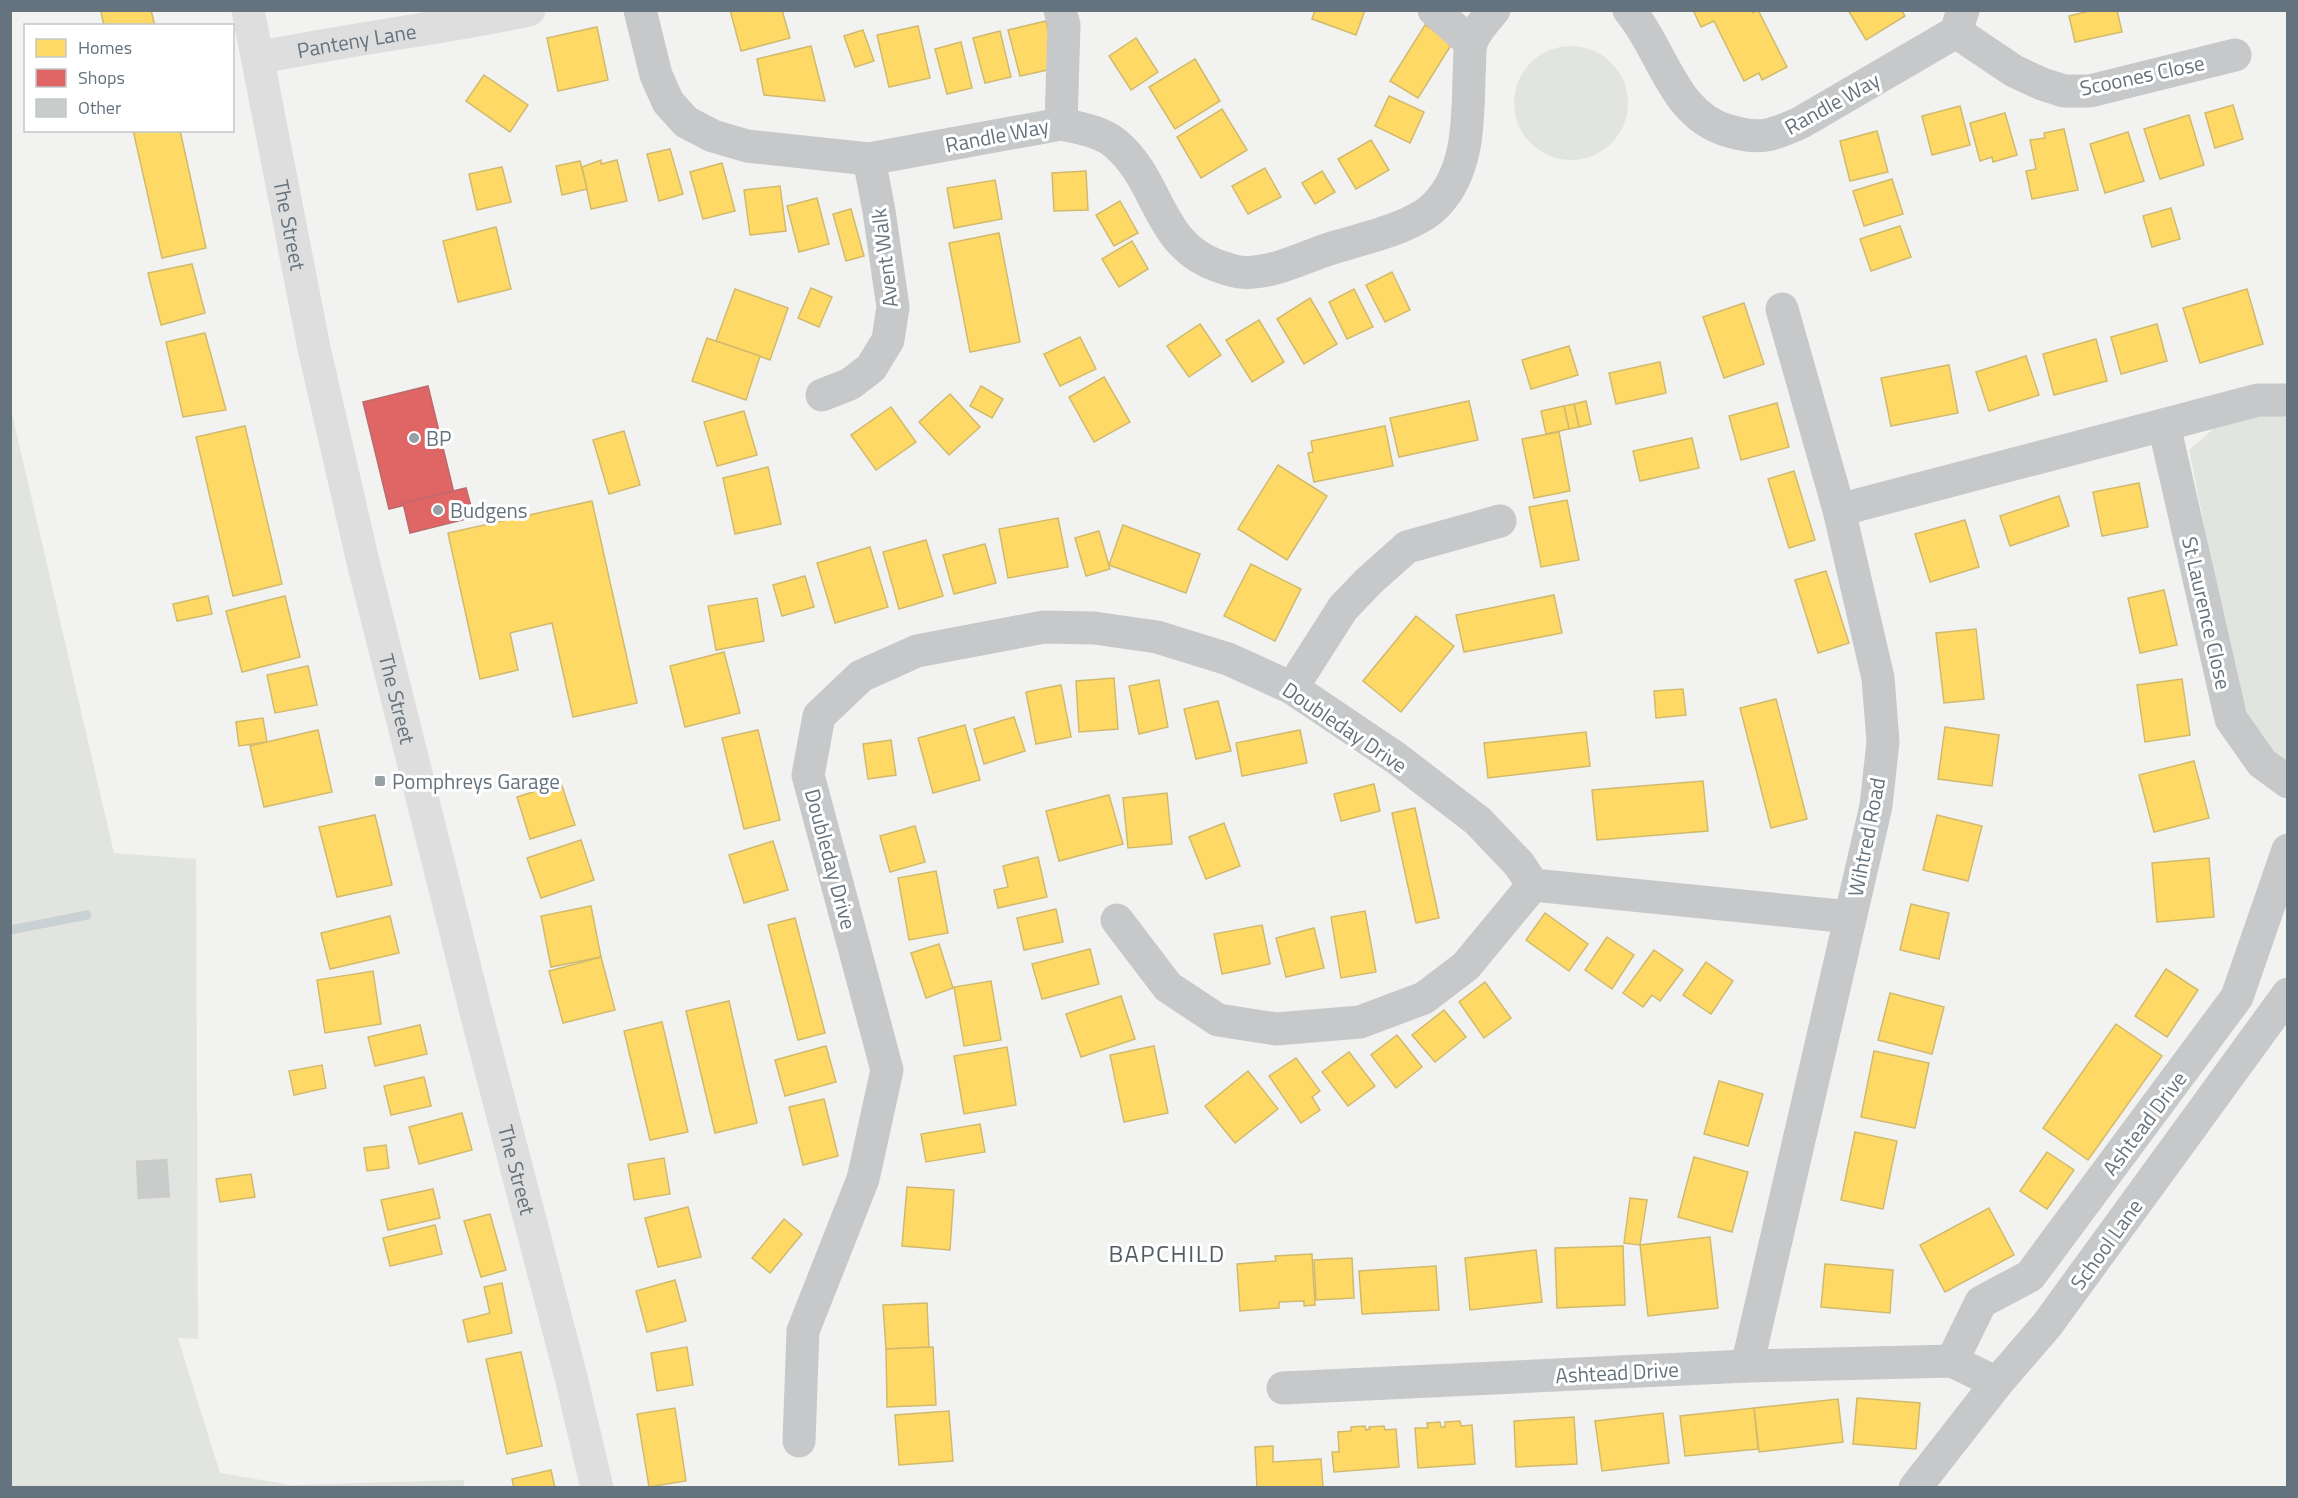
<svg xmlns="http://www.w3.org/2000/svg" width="2298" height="1498" font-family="'Titillium Web',sans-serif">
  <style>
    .green { fill: #e2e5df }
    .homes { fill: #ffd966; stroke: #d1ba6d; stroke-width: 1.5 }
    .shops { fill: #e06666; stroke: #bb6a6d; stroke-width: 1.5 }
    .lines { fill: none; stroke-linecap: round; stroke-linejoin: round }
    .stream { stroke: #cad1d4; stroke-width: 9 }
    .building { fill: #cacccc; stroke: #e2e2e1; stroke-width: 1.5 }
    .street { stroke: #c7c8c9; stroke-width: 33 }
    .secondary { stroke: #dddedd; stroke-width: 33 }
    .primary { stroke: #dddedd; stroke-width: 33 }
    .poi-dot { fill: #96a0a6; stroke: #fff; stroke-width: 2 }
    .labels { text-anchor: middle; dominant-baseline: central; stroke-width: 6; stroke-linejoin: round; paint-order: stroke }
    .street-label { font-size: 21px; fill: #65737e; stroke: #fff }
    .poi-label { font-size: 21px; fill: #65737e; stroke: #fff; text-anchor: start }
    .quarter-label { font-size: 24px; letter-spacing: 1.5px; fill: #525c64; stroke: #fff }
  </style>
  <rect width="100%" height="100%" fill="#f2f3f1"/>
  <g class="green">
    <circle cx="1571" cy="103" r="57"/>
    <polygon points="10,405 114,853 196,859 198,1339 178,1338 220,1473 291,1485 464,1480 464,1487 11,1487"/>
    <polygon points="2277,413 2287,415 2287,764 2272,752 2242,713 2189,450 2219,424"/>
  </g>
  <g class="homes">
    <polygon points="107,10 151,10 155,26 104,26 101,12"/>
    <polygon points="730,10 782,10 790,38 741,51"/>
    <polygon points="1315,10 1365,10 1356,35 1312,19"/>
    <polygon points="1693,10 1752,10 1753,13 1758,10 1787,67 1762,80 1759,73 1744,81 1714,21 1701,27"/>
    <polygon points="1848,10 1901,10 1905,16 1866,40"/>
    <polygon points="2093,10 2117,10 2122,32 2075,42 2069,16"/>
    <polygon points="1046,21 1057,68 1020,76 1008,30"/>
    <polygon points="1425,25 1453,42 1418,98 1390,81"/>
    <polygon points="918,26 930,78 889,87 877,35"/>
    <polygon points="597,27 608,80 558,91 547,38"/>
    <polygon points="863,30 874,61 855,67 844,36"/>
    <polygon points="1000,31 1011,77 985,83 973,38"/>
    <polygon points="1136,38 1158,72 1131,90 1109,56"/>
    <polygon points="961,42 972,88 947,94 935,49"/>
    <polygon points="811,46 825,101 764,95 757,59"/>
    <polygon points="1195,59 1220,101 1175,129 1149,87"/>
    <polygon points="484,75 528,105 510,132 466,101"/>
    <polygon points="1389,96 1424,112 1410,143 1375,126"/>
    <polygon points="2233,105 2243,139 2215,148 2205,113"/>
    <polygon points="1960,106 1970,145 1932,155 1922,116"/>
    <polygon points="1222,109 1247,150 1201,178 1177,137"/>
    <polygon points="2005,113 2017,155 1993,162 1992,157 1980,161 1970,123"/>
    <polygon points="2189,115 2204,165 2160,179 2144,129"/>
    <polygon points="2064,129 2078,190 2032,199 2026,171 2036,169 2030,140 2045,138 2044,133"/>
    <polygon points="133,130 180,130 206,248 162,258"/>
    <polygon points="1877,131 1888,172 1850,181 1840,141"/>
    <polygon points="2128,132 2144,181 2105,193 2090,144"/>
    <polygon points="1371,140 1389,170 1356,189 1338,159"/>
    <polygon points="670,149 683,194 659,201 647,154"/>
    <polygon points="601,160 601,164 617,160 627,201 591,209 582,167"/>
    <polygon points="580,161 587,189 562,195 556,166"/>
    <polygon points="722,163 735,211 703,219 690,172"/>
    <polygon points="502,167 511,202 477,210 469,174"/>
    <polygon points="1265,168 1281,197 1248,214 1232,186"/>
    <polygon points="1086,171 1088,210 1054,211 1052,173"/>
    <polygon points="1322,171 1335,192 1315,204 1302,183"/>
    <polygon points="1892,179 1903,214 1864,226 1853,191"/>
    <polygon points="995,180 1002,219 954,228 947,188"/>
    <polygon points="780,186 786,231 750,235 744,190"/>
    <polygon points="817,198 829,244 799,252 787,206"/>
    <polygon points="1120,201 1138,233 1114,246 1096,215"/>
    <polygon points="2171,208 2180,239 2152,247 2143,216"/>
    <polygon points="851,209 864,256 846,261 833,214"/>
    <polygon points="1900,226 1911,257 1871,271 1860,239"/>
    <polygon points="496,227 511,289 458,302 443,241"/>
    <polygon points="999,233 1020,342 970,352 949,243"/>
    <polygon points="1132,241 1148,269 1119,287 1102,259"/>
    <polygon points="192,264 205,313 161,325 148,273"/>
    <polygon points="1392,272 1410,310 1385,322 1366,285"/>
    <polygon points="811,288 832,297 819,327 798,318"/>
    <polygon points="735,289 788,308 770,360 716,341"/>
    <polygon points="1354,289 1373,327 1347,339 1329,302"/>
    <polygon points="2247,289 2263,344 2200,363 2183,308"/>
    <polygon points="1310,298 1337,344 1304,364 1277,319"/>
    <polygon points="1744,303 1764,364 1724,378 1703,317"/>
    <polygon points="1259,320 1284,362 1252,382 1226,340"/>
    <polygon points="1200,324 1221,355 1189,377 1167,346"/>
    <polygon points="2157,324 2167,361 2121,374 2111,337"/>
    <polygon points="205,333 226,410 183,417 166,342"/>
    <polygon points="1080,337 1096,369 1060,386 1044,354"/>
    <polygon points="707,338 760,356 746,400 692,381"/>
    <polygon points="2096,339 2107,381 2054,395 2043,354"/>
    <polygon points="1569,346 1578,375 1531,389 1522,360"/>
    <polygon points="2026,356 2039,395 1989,411 1976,372"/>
    <polygon points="1660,362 1666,393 1616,404 1609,373"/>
    <polygon points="1949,365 1958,413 1891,426 1881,378"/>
    <polygon points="1104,377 1130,422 1094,442 1069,397"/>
    <polygon points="981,386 1003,399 992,418 970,406"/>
    <polygon points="950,394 980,427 949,455 919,422"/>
    <polygon points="1469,401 1478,440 1399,457 1390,418"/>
    <polygon points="1586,401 1591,424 1579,427 1574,404"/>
    <polygon points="1777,403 1789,447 1741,460 1729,416"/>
    <polygon points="1574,404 1579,427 1569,429 1564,406"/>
    <polygon points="1564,406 1569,429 1546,434 1541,411"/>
    <polygon points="891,407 916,442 876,470 851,435"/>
    <polygon points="744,411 757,455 717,466 704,422"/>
    <polygon points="245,426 282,584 233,596 196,437"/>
    <polygon points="1385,426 1393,466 1314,482 1308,453 1313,452 1311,441"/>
    <polygon points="624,431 640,485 609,494 593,440"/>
    <polygon points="1559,432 1570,491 1534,498 1522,439"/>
    <polygon points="1692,438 1699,468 1640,481 1633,451"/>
    <polygon points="1278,465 1327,496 1287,560 1238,529"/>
    <polygon points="768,467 781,524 735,534 723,478"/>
    <polygon points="1794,471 1815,540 1789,548 1768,479"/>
    <polygon points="2139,483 2148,527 2102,536 2093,492"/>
    <polygon points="2059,496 2069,526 2010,546 2000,516"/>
    <polygon points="1567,500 1579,560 1541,567 1529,507"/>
    <polygon points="592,501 637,703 573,717 552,623 510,633 518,670 480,679 448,533"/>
    <polygon points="1058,518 1068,567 1008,578 999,529"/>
    <polygon points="1965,520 1979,567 1930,582 1915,534"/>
    <polygon points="1123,525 1200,554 1186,593 1109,565"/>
    <polygon points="1099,531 1110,569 1086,576 1075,538"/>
    <polygon points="926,540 943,596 899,609 883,552"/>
    <polygon points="985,544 996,583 954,594 943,555"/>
    <polygon points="870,547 888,607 835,623 817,563"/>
    <polygon points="1251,564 1301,589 1275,641 1224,616"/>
    <polygon points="1826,571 1849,643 1818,653 1795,580"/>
    <polygon points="805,576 814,607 782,616 773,585"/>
    <polygon points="2164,590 2177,645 2140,653 2128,598"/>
    <polygon points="1554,595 1562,633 1464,652 1456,615"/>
    <polygon points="208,596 212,614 177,621 173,604"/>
    <polygon points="285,596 300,657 242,672 226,611"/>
    <polygon points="757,598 764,641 716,650 708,606"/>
    <polygon points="1416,616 1454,646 1401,712 1363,681"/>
    <polygon points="1976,629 1984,699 1944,703 1936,633"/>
    <polygon points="724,652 740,713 685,727 670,666"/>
    <polygon points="308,666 317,705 275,713 267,675"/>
    <polygon points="1114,678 1118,729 1079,732 1076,681"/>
    <polygon points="2182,679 2190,735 2145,742 2137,685"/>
    <polygon points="1159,680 1168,727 1139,734 1129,686"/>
    <polygon points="1061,685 1071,737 1036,744 1026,692"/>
    <polygon points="1683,689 1686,715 1656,718 1654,691"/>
    <polygon points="1776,699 1807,819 1771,828 1740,708"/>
    <polygon points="1218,701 1231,751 1196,759 1184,709"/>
    <polygon points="1014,717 1025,751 984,764 974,729"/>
    <polygon points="263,718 267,742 239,746 236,722"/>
    <polygon points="965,725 980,780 933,793 918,738"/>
    <polygon points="1945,727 1999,735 1992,786 1938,779"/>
    <polygon points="318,730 332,792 264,807 250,746"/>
    <polygon points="758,730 780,820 744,829 722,738"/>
    <polygon points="1300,730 1307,763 1242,776 1236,743"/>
    <polygon points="1586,732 1590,766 1488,778 1484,743"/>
    <polygon points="891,740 896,775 868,779 863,744"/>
    <polygon points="2194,761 2209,818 2154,832 2139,775"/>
    <polygon points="1703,781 1708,831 1597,840 1592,790"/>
    <polygon points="561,783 575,825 530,839 517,797"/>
    <polygon points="1374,784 1380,811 1341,821 1334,794"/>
    <polygon points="1167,793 1172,844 1128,848 1123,798"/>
    <polygon points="1109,795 1123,844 1059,861 1046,811"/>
    <polygon points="1415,808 1439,918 1416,923 1392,813"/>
    <polygon points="375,815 392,885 337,897 319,827"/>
    <polygon points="1937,815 1982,826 1968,881 1923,870"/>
    <polygon points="1224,823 1240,866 1206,879 1189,837"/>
    <polygon points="915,826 925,862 890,872 880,836"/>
    <polygon points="581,840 594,880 541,898 527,858"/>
    <polygon points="773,841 788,890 744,903 729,855"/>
    <polygon points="1038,857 1047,897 998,908 994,890 1008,887 1003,866"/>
    <polygon points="2209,858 2214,917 2157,922 2152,863"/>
    <polygon points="936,871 948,933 909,940 898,878"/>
    <polygon points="1911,904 1949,913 1939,959 1900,950"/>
    <polygon points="591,906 601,957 551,967 541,916"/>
    <polygon points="1056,909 1063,942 1024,950 1017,918"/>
    <polygon points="1365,911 1376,972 1341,978 1331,917"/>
    <polygon points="1545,913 1588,944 1569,971 1526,940"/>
    <polygon points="390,916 399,953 330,969 321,933"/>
    <polygon points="795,918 825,1033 798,1040 768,925"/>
    <polygon points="1262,925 1270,964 1222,974 1214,934"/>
    <polygon points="1314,928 1324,968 1286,977 1276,938"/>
    <polygon points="1607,937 1634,955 1612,989 1585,970"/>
    <polygon points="939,944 953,988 926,998 911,953"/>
    <polygon points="1090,949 1099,984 1042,999 1032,964"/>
    <polygon points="1654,950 1683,970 1660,1001 1652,995 1643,1007 1623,993"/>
    <polygon points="601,957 615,1010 563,1023 549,971"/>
    <polygon points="1706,962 1733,981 1711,1014 1683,995"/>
    <polygon points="2166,969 2198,990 2167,1037 2135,1016"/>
    <polygon points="373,971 381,1024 325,1033 317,980"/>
    <polygon points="991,981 1001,1040 964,1046 954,987"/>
    <polygon points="1485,982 1511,1018 1484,1038 1459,1002"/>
    <polygon points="1890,993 1944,1007 1932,1054 1878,1040"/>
    <polygon points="1121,996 1135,1039 1081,1057 1066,1014"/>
    <polygon points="729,1001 757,1123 715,1133 686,1011"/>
    <polygon points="1444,1010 1466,1037 1435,1062 1412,1035"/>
    <polygon points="662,1022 688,1132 650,1140 624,1031"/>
    <polygon points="2116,1024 2162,1056 2088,1160 2043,1128"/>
    <polygon points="420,1025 427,1054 375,1066 368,1037"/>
    <polygon points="1397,1035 1422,1067 1396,1088 1371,1055"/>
    <polygon points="826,1046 836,1082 785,1096 775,1060"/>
    <polygon points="1154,1046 1168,1113 1124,1122 1110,1055"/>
    <polygon points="1007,1047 1016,1105 964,1114 954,1056"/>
    <polygon points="1874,1051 1929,1063 1915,1128 1861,1117"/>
    <polygon points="1349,1052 1375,1086 1348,1106 1322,1072"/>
    <polygon points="1296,1058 1320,1091 1312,1097 1320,1110 1301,1123 1269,1076"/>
    <polygon points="322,1065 326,1088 294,1095 289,1071"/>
    <polygon points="1248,1071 1278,1109 1235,1143 1205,1106"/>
    <polygon points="424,1077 431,1106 391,1115 384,1086"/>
    <polygon points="1719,1081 1763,1094 1748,1146 1704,1134"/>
    <polygon points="824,1099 838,1156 803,1165 789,1107"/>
    <polygon points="462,1113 472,1150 419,1164 409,1127"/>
    <polygon points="980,1124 985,1152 926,1162 921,1134"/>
    <polygon points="1855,1132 1897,1141 1883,1209 1841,1200"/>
    <polygon points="386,1145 389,1168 367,1171 364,1148"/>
    <polygon points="2047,1152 2074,1170 2047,1209 2020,1191"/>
    <polygon points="1694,1157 1748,1172 1732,1232 1678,1217"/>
    <polygon points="664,1158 670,1194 634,1200 628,1164"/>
    <polygon points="251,1174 255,1197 220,1202 216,1179"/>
    <polygon points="907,1187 954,1190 950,1250 902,1246"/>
    <polygon points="433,1189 440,1218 388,1230 381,1200"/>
    <polygon points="1630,1198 1647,1200 1640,1245 1624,1243"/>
    <polygon points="688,1207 701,1257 658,1267 645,1218"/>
    <polygon points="1989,1208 2014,1255 1945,1292 1920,1245"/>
    <polygon points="490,1214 506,1270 481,1277 464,1221"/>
    <polygon points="784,1219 802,1234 770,1273 752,1258"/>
    <polygon points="435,1225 442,1254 390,1266 383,1238"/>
    <polygon points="1710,1237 1718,1308 1648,1316 1640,1245"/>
    <polygon points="1623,1246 1625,1305 1557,1308 1555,1248"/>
    <polygon points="1536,1250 1542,1302 1470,1310 1465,1258"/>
    <polygon points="1312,1254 1315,1305 1304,1306 1304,1301 1279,1302 1279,1308 1240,1311 1237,1264 1276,1261 1275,1256"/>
    <polygon points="1352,1258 1354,1298 1316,1300 1314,1260"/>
    <polygon points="1825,1264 1893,1270 1890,1313 1821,1307"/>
    <polygon points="1436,1266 1439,1310 1362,1314 1359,1271"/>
    <polygon points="675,1280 686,1321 647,1332 636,1291"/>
    <polygon points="502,1283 512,1333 468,1342 463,1320 490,1313 484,1287"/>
    <polygon points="927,1303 929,1347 886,1349 883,1305"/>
    <polygon points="687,1347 693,1385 657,1391 651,1353"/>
    <polygon points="933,1347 936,1405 887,1407 886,1349"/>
    <polygon points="521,1352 542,1446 507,1454 486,1359"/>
    <polygon points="1857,1398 1920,1403 1916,1449 1853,1444"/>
    <polygon points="1838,1399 1843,1442 1759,1452 1754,1408"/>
    <polygon points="675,1408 686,1481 649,1487 637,1414"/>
    <polygon points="1754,1408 1758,1449 1685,1456 1680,1416"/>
    <polygon points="949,1411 953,1461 899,1465 895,1415"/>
    <polygon points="1663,1413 1669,1463 1602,1471 1595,1421"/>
    <polygon points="1574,1417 1577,1464 1516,1467 1514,1421"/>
    <polygon points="1460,1421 1461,1426 1472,1425 1475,1464 1418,1468 1415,1428 1428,1428 1427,1423 1440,1422 1441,1427 1445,1427 1445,1422"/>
    <polygon points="1365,1426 1366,1430 1370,1429 1369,1427 1384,1426 1385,1430 1396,1429 1399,1467 1334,1472 1332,1452 1339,1452 1338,1432 1351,1431 1351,1427"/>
    <polygon points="1273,1446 1273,1462 1321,1459 1323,1488 1257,1488 1255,1447"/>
    <polygon points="551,1470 555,1488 514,1488 512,1479"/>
  </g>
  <g class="shops">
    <polygon points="428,386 454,493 389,509 363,402"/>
    <polygon points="466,488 474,517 410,533 403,503"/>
  </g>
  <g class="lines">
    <polyline class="stream" points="10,930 87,915"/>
  </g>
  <polygon class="building" points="168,1158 171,1198 137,1200 135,1160"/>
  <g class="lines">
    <g class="street">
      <path d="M640 10 656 75 668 102 686 122 713 136 747 146 869 159 1061 124C1079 128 1101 131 1116 144 1160 181 1157 245 1218 266 1231 270 1241 274 1254 272 1280 270 1307 256 1332 248 1361 239 1416 227 1436 205 1469 171 1468 120 1469 76 1470 66 1469 54 1471 44 1474 32 1486 20 1494 10"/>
      <polyline points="1060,10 1064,25 1061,124"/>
      <polyline points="1434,10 1471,43"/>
      <path d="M1629 10C1663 50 1673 116 1729 131 1760 140 1771 136 1800 123L1956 32 1963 10"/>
      <polyline points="1956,32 2014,71 2042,84 2064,91 2090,91 2235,55"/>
      <polyline points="822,395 850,384 871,368 888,340 893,307 879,211 869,159"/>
      <polyline points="2164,425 2231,719 2262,763 2288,782"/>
      <polyline points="1839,510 2258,400 2288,400"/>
      <polyline points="1292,688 1343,608 1369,581 1407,547 1500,521"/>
      <polyline points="1117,920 1168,987 1218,1020 1276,1029 1360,1022 1424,998 1466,966 1533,885"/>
      <polyline points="1952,1361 1981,1302 2030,1276 2237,997 2288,850"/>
      <polyline points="1747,1366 1876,806 1883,742 1878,678 1839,510 1782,309"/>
      <polyline points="1283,1388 1747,1366 1952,1361 1997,1383"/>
      <polyline points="799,1441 803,1331 863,1179 887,1070 808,775 819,716 861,676 917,651 1044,627 1094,628 1157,637 1228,659 1292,688 1396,758 1478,821 1519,864 1533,885 1850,917"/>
      <polyline points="1915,1488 1997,1383 2047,1325 2288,994"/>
    </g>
    <path class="secondary" id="s1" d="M258 58C348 39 439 29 529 10"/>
    <path class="primary" id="s2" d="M248 10 314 348 363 562 480 1028 571 1377 597 1488"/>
  </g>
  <g class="poi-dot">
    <circle cx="414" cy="438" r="6"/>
    <circle cx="438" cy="510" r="6"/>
    <rect x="374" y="775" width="12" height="12" rx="3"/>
  </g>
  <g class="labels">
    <g class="street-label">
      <text stroke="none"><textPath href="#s1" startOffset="100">Panteny Lane</textPath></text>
      <text transform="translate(2142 75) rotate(-12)">Scoones Close</text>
      <text transform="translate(1832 103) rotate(-29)">Randle Way</text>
      <text transform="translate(997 135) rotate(-11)">Randle Way</text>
      <text stroke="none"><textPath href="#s2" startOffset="219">The Street</textPath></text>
      <text transform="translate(884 258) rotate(-97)">Avent Walk</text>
      <text transform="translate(2207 613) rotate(77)">St Laurence Close</text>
      <text stroke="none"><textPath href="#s2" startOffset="705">The Street</textPath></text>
      <text transform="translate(1345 727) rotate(34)">Doubleday Drive</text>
      <text transform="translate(1866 837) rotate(-79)">Wihtred Road</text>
      <text transform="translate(831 859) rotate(75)">Doubleday Drive</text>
      <text transform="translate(2144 1123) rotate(-53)">Ashtead Drive</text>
      <text stroke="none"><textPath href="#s2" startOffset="1191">The Street</textPath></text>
      <text transform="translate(2106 1244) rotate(-54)">School Lane</text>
      <text transform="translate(1617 1372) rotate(-3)">Ashtead Drive</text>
    </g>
    <g class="poi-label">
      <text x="426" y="438">BP</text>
      <text x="450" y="510">Budgens</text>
      <text x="392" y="781">Pomphreys Garage</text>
    </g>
    <g class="quarter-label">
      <text x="1167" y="1253">BAPCHILD</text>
    </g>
  </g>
  <rect width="2298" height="1498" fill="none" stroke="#65737e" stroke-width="24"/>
  <rect x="24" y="24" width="210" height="108" fill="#ffffff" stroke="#c1c7cb" stroke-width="1.5"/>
  <rect x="36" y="39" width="30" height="18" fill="#ffd966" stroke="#c1c7cb" stroke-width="1.5"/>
  <text x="78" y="54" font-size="18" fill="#65737e">Homes</text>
  <rect x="36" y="69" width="30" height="18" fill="#e06666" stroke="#c1c7cb" stroke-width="1.5"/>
  <text x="78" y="84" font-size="18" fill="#65737e">Shops</text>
  <rect x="36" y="99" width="30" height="18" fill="#cacccc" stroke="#c1c7cb" stroke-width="1.5"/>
  <text x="78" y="114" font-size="18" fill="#65737e">Other</text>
</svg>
